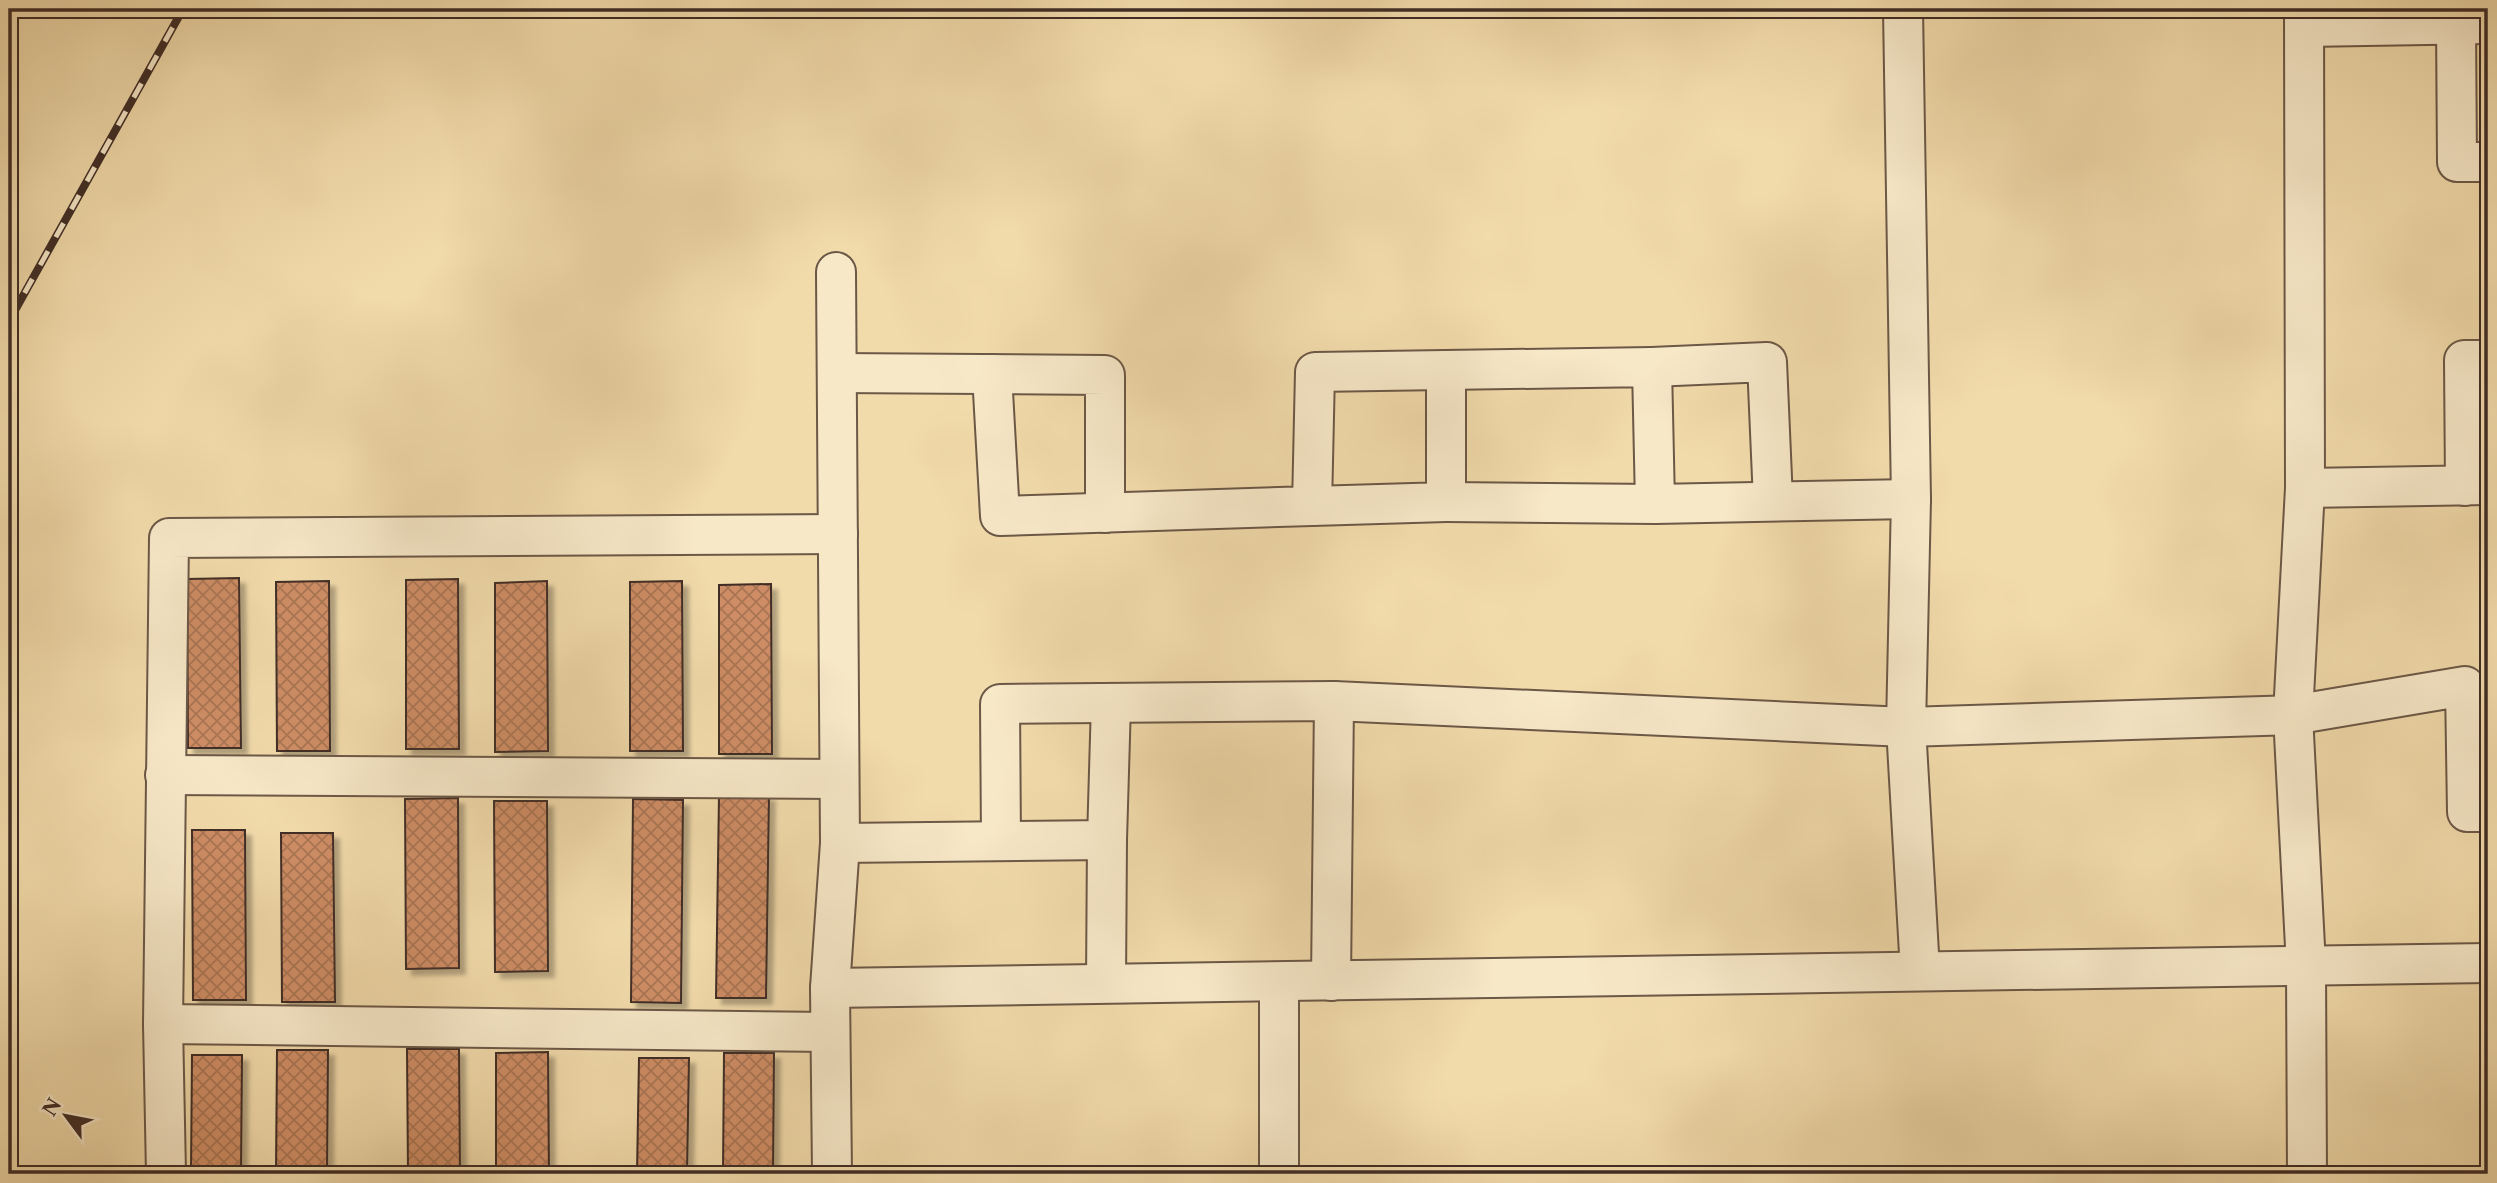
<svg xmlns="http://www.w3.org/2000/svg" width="2497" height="1183" font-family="'Libre Caslon Text',serif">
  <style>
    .building { fill: url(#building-cross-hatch); stroke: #402d26; stroke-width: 2; filter: url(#shadow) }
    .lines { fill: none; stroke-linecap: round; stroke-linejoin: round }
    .minor-casing { stroke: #6c5847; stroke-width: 42 }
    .minor { stroke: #f7e8c8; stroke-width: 38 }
    .rail-casing { stroke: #402d26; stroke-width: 8 }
    .rail { stroke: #f7e8c8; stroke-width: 5; stroke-dasharray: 16; stroke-linecap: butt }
  </style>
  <defs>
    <pattern id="building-cross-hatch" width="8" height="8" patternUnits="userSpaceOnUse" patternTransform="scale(1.75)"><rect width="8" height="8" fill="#ce8d65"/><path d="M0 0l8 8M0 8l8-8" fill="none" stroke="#a97453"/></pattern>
    <filter id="shadow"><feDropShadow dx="6" dy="6" stdDeviation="2" flood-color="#0004"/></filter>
  </defs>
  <rect width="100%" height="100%" fill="#f2dbab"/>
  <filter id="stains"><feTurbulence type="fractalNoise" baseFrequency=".00286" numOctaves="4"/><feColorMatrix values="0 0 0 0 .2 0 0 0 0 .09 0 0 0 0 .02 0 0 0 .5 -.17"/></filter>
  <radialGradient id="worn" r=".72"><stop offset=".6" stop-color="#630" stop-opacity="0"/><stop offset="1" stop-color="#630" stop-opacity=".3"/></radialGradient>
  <g class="building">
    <polygon points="239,578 241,748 188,748 187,579"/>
    <polygon points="458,579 459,749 406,749 406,580"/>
    <polygon points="329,581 330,751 277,751 276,582"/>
    <polygon points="547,581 548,751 495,752 495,583"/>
    <polygon points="682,581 683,751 630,751 630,582"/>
    <polygon points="771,584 772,754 719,754 719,585"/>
    <polygon points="719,795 769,795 766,998 716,998"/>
    <polygon points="458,798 459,968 406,969 405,799"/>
    <polygon points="633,799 683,800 681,1003 631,1002"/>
    <polygon points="494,801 547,801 548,971 495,972"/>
    <polygon points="192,830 245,830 246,1000 193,1000"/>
    <polygon points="281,833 333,833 335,1002 282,1002"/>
    <polygon points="407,1049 459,1049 460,1174 408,1174"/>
    <polygon points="277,1050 328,1050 327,1174 276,1174"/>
    <polygon points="548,1052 549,1174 496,1174 496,1053"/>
    <polygon points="724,1053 774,1053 773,1174 723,1174"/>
    <polygon points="192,1055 242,1055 241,1174 191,1174"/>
    <polygon points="639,1058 689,1058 687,1174 637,1174"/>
  </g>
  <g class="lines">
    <g class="minor-casing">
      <g id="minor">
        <polyline points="1903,9 1911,499 1906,727 1920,971"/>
        <polyline points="2304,9 2305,488 2293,715 2306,966 2307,1174"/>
        <polyline points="2456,24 2457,162 2488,162"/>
        <polyline points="2305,27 2488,24"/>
        <polyline points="1652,367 1767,362 1773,501"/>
        <polyline points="837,373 1105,375 1105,513"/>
        <polyline points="992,374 1000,516 1312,506 1315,372 1652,367 1655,504 1911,499"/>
        <polyline points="2465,486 2464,360 2488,360"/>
        <polyline points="2305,488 2488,485"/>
        <polyline points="1446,502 1655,504"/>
        <polyline points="1312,506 1446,502 1446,370"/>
        <polyline points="165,775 839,779"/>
        <polyline points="1001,841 1000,704 1334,701 1906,727 2293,715 2465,686 2467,812 2488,812"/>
        <polyline points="840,843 1107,840 1111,703"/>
        <polyline points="1331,981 1334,701"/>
        <polyline points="1106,983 1107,840"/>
        <polyline points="830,988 840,843 836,272"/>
        <polyline points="163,1024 830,1032"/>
        <polyline points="166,1174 163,1024 169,538 838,534"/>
        <polyline points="832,1174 830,988 2488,963"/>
        <polyline points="1279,1174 1279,982"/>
      </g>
    </g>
    <use href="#minor" class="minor"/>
    <g class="rail-casing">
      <polyline id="rail" points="9,321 183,9"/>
    </g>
    <use href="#rail" class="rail"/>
  </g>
  <rect width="2497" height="1183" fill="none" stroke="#f2dbab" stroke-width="35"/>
  <rect x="10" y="10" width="2476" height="1162" fill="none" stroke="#402d26" stroke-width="3.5"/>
  <rect x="18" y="18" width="2462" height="1148" fill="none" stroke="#402d26" stroke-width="2"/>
  <g transform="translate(66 1116) rotate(302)" stroke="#f7e8c8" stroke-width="5" paint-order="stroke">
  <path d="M0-5L12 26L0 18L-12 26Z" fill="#402d26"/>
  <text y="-10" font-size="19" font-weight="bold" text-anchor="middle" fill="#402d26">N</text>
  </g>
  <rect width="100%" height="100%" filter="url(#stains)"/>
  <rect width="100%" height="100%" fill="url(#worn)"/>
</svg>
